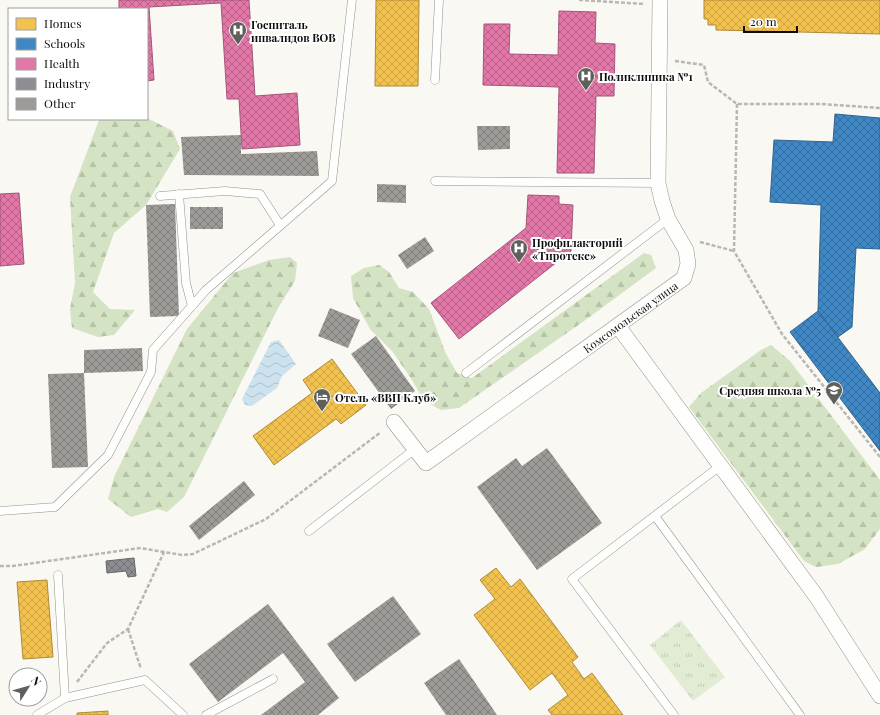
<svg xmlns="http://www.w3.org/2000/svg" width="880" height="715" font-family="'Playfair Display',serif">
  <style>
    .forest { fill: url(#forest-firs) }
    .park { fill: url(#park-tufts) }
    .water { fill: url(#water-waves) }
    .homes { fill: url(#homes-cross-hatch); stroke: #ad8b3a }
    .schools { fill: url(#schools-cross-hatch); stroke: #30638e }
    .health { fill: url(#health-cross-hatch); stroke: #a25779 }
    .industry { fill: url(#industry-cross-hatch); stroke: #66666a }
    .building { fill: url(#building-cross-hatch) }
    .lines { fill: none; stroke-linecap: round; stroke-linejoin: round }
    .service-casing { stroke: #939290; stroke-width: 9 }
    .minor-casing { stroke: #939290; stroke-width: 16 }
    .path { stroke: #b7b7b6; stroke-width: 2.5; stroke-dasharray: 4 2; stroke-linecap: butt }
    .service { stroke: #fefefd; stroke-width: 8 }
    .minor { stroke: #fefefd; stroke-width: 15 }
    .labels { text-anchor: middle; dominant-baseline: central; stroke-width: 4; stroke-linejoin: round; paint-order: stroke }
    .poi-label { font-size: 11px; font-weight: bold; fill: #0c0c0c; stroke: #fff; text-anchor: start }
    .street-label { font-size: 11px; fill: #0c0c0c; stroke: #fff }
  </style>
  <defs>
    <pattern id="forest-firs" width="22" height="20" patternUnits="userSpaceOnUse"><rect width="22" height="20" fill="#d3e3c3"/><path d="M5 1l3.5 6h-7zM16 11l3.5 6h-7z" fill="#b4c2a6"/></pattern>
    <pattern id="park-tufts" width="24" height="20" patternUnits="userSpaceOnUse"><rect width="24" height="20" fill="#e2ecd4"/><path d="M3 7l-1-3M5 7V3M7 7l1-3M15 17l-1-3M17 17v-4M19 17l1-3" fill="none" stroke="#c1c9b5"/></pattern>
    <pattern id="water-waves" width="16" height="10" patternUnits="userSpaceOnUse"><rect width="16" height="10" fill="#cce2ef"/><path d="M0 5q4-4 8 0t8 0" fill="none" stroke="#aec1cc"/></pattern>
    <pattern id="homes-cross-hatch" width="8" height="8" patternUnits="userSpaceOnUse"><rect width="8" height="8" fill="#f2c14e"/><path d="M0 0l8 8M0 8l8-8" fill="none" stroke="#cea543"/></pattern>
    <pattern id="schools-cross-hatch" width="8" height="8" patternUnits="userSpaceOnUse"><rect width="8" height="8" fill="#3f88c5"/><path d="M0 0l8 8M0 8l8-8" fill="none" stroke="#336e9e"/></pattern>
    <pattern id="health-cross-hatch" width="8" height="8" patternUnits="userSpaceOnUse"><rect width="8" height="8" fill="#e377a8"/><path d="M0 0l8 8M0 8l8-8" fill="none" stroke="#b66087"/></pattern>
    <pattern id="industry-cross-hatch" width="8" height="8" patternUnits="userSpaceOnUse"><rect width="8" height="8" fill="#8d8d92"/><path d="M0 0l8 8M0 8l8-8" fill="none" stroke="#727276"/></pattern>
    <pattern id="building-cross-hatch" width="8" height="8" patternUnits="userSpaceOnUse"><rect width="8" height="8" fill="#9d9b97"/><path d="M0 0l8 8M0 8l8-8" fill="none" stroke="#7e7d7a"/></pattern>
  </defs>
  <rect width="100%" height="100%" fill="#faf8f2"/>
  <g class="forest">
    <polygon points="147,118 173,131 180,149 146,205 114,233 93,292 110,309 135,310 114,335 98,337 72,328 70,309 75,283 70,197 99,120"/>
    <polygon points="644,253 651,255 656,268 584,321 459,408 441,410 424,401 412,380 392,351 370,329 353,298 351,276 364,268 379,265 389,272 399,288 413,292 429,309 446,354 457,373 472,378"/>
    <polygon points="290,257 297,263 295,281 278,308 184,497 167,512 158,509 131,517 108,499 114,477 187,329 233,273 269,260"/>
    <polygon points="771,345 790,361 880,480 880,529 865,549 838,564 816,567 804,561 689,407 701,393 761,350"/>
  </g>
  <polygon class="park" points="681,620 725,677 693,701 650,645"/>
  <polygon class="water" points="279,340 296,364 282,376 277,388 252,406 245,405 242,399 271,342"/>
  <g class="homes">
    <polygon points="376,0 419,0 418,86 375,86"/>
    <polygon points="704,0 880,0 880,34 716,30 716,25 708,25 708,19 704,19"/>
    <polygon points="332,359 366,405 341,424 336,419 274,465 253,436 312,393 303,380"/>
    <polygon points="496,568 511,587 520,579 578,657 572,662 584,679 592,673 623,715 552,715 548,710 568,695 552,673 530,690 474,615 495,599 480,580"/>
    <polygon points="47,580 53,657 23,659 17,582"/>
    <polygon points="108,711 108,715 77,715 77,713"/>
  </g>
  <g class="schools">
    <polygon points="835,114 880,118 880,249 856,248 852,327 838,337 818,311 821,205 770,202 774,140 833,142"/>
    <polygon points="818,311 880,393 880,451 790,332"/>
  </g>
  <g class="health">
    <polygon points="119,0 249,0 255,96 297,93 300,145 242,149 239,99 227,99 221,3 149,7 154,80 147,81 147,9 119,9"/>
    <polygon points="559,11 596,12 595,43 615,44 614,96 596,96 594,173 557,173 559,87 483,85 484,24 510,24 509,54 558,55"/>
    <polygon points="19,193 24,264 0,266 0,194"/>
    <polygon points="528,195 559,196 559,204 573,205 571,251 459,339 431,303 526,228"/>
  </g>
  <polygon class="industry" points="134,558 136,576 128,577 126,571 107,573 106,561"/>
  <g class="building">
    <polygon points="477,126 510,126 510,149 478,150"/>
    <polygon points="241,135 241,154 317,151 319,176 184,175 181,137"/>
    <polygon points="377,184 406,185 406,203 377,202"/>
    <polygon points="175,204 179,316 150,317 146,205"/>
    <rect x="190" y="207" width="33" height="22"/>
    <polygon points="425,237 434,251 407,269 398,255"/>
    <polygon points="330,308 360,320 348,348 318,336"/>
    <polygon points="376,336 415,391 391,409 351,354"/>
    <polygon points="142,348 143,371 84,373 84,350"/>
    <polygon points="84,373 88,467 52,468 48,374"/>
    <polygon points="547,448 602,523 537,570 477,487 516,458 522,466"/>
    <polygon points="244,481 255,495 199,540 189,526"/>
    <polygon points="393,596 421,634 355,682 327,644"/>
    <polygon points="268,604 339,698 318,715 261,715 305,682 283,653 218,702 189,664"/>
    <polygon points="459,659 497,715 446,715 424,683"/>
  </g>
  <g class="lines">
    <g class="service-casing">
      <g id="service">
        <polyline points="435,80 439,0"/>
        <polyline points="435,181 658,183"/>
        <polyline points="179,194 186,283 192,306"/>
        <polyline points="160,196 225,191 260,194 280,225"/>
        <polyline points="466,373 668,219"/>
        <polyline points="0,511 55,507 108,455 151,372 153,350 206,290 332,181 352,0"/>
        <polyline points="655,516 800,715"/>
        <polyline points="309,531 415,449"/>
        <polyline points="65,698 145,680 183,715"/>
        <polyline points="37,715 65,698 58,575"/>
        <polyline points="206,715 273,679"/>
        <polyline points="674,715 572,579 720,466"/>
      </g>
    </g>
    <g class="minor-casing">
      <g id="minor">
        <polyline points="618,326 816,596 880,696"/>
        <path id="s1" d="M394 422 426 463 684 278 688 264 686 250 668 219 662 201 658 183 660 0"/>
      </g>
    </g>
    <g class="path">
      <polyline points="579,0 645,4"/>
      <polyline points="675,61 704,65 708,82 737,104 821,104 880,108"/>
      <polyline points="737,104 734,251 782,334 880,457"/>
      <polyline points="700,242 734,251"/>
      <polyline points="0,566 13,566 140,548 182,555 193,554 266,519 381,432"/>
      <polyline points="128,629 141,669"/>
      <polyline points="77,682 107,643 128,629 164,552"/>
    </g>
    <use href="#service" class="service"/>
    <use href="#minor" class="minor"/>
  </g>
  <defs>
    <g id="hospital-pin" transform="scale(0.9)"><path d="M0 17L-7.5 6A9.5 9.5 0 1 1 7.5 6Z" fill="#5f5f5c" stroke="#fff"/><path d="M-5-5h3v3.5h4V-5h3V5h-3V1.5h-4V5h-3Z" fill="#fff"/></g>
    <g id="school-pin" transform="scale(0.9)"><path d="M0 17L-7.5 6A9.5 9.5 0 1 1 7.5 6Z" fill="#5f5f5c" stroke="#fff"/><path d="M0-5L7-2L0 1L-7-2ZM-4 1L0 2.5L4 1V4Q0 6-4 4Z" fill="#fff"/></g>
    <g id="hotel-pin" transform="scale(0.9)"><path d="M0 17L-7.5 6A9.5 9.5 0 1 1 7.5 6Z" fill="#5f5f5c" stroke="#fff"/><path d="M-6-4.5h1.5V1H6V5H4.5V3h-9V5H-6ZM-4 0a1.8 1.8 0 1 1 3.6 0ZM.5 0V-2.5h3Q6-2.5 6 0Z" fill="#fff"/></g>
  </defs>
  <g fill-rule="evenodd">
    <use href="#hospital-pin" x="238" y="30"/>
    <use href="#hospital-pin" x="586" y="76"/>
    <use href="#hospital-pin" x="519" y="248"/>
    <use href="#school-pin" x="834" y="390"/>
    <use href="#hotel-pin" x="322" y="397"/>
  </g>
  <g class="labels">
    <g class="poi-label">
      <text x="251" y="24">Госпиталь<tspan x="251" dy="13">инвалидов ВОВ</tspan></text>
      <text x="599" y="76">Поликлиника №1</text>
      <text x="532" y="242">Профилакторий<tspan x="532" dy="13">«Тиротекс»</tspan></text>
      <text x="821" y="390" text-anchor="end">Средняя школа №5</text>
      <text x="335" y="397">Отель «ВВП Клуб»</text>
    </g>
    <g class="street-label">
      <text stroke="none"><textPath href="#s1" startOffset="303">Комсомольская улица</textPath></text>
    </g>
  </g>
  <rect x="8" y="8" width="140" height="112" fill="#ffffff" stroke="#9e9e9e"/>
  <rect x="16" y="18" width="20" height="12" fill="#f2c14e" stroke="#9e9e9e"/>
  <text x="44" y="28" font-size="12" fill="#0c0c0c">Homes</text>
  <rect x="16" y="38" width="20" height="12" fill="#3f88c5" stroke="#9e9e9e"/>
  <text x="44" y="48" font-size="12" fill="#0c0c0c">Schools</text>
  <rect x="16" y="58" width="20" height="12" fill="#e377a8" stroke="#9e9e9e"/>
  <text x="44" y="68" font-size="12" fill="#0c0c0c">Health</text>
  <rect x="16" y="78" width="20" height="12" fill="#8d8d92" stroke="#9e9e9e"/>
  <text x="44" y="88" font-size="12" fill="#0c0c0c">Industry</text>
  <rect x="16" y="98" width="20" height="12" fill="#9d9b97" stroke="#9e9e9e"/>
  <text x="44" y="108" font-size="12" fill="#0c0c0c">Other</text>
  <g transform="translate(28 687) rotate(53)"><circle r="19" fill="#ffffff" stroke="#9e9e9e"/>
  <path d="M0-3L7 15L0 10L-7 15Z" fill="#5f5f5c"/>
  <text y="-6" font-size="11" font-weight="bold" text-anchor="middle" fill="#0c0c0c">N</text>
  </g>
  <path d="M744 26v6h53v-6" fill="none" stroke="#0c0c0c" stroke-width="2"/>
  <text x="750" y="26" font-size="12" fill="#0c0c0c" stroke="#ffffff" stroke-width="3" paint-order="stroke">20 m</text>
</svg>
